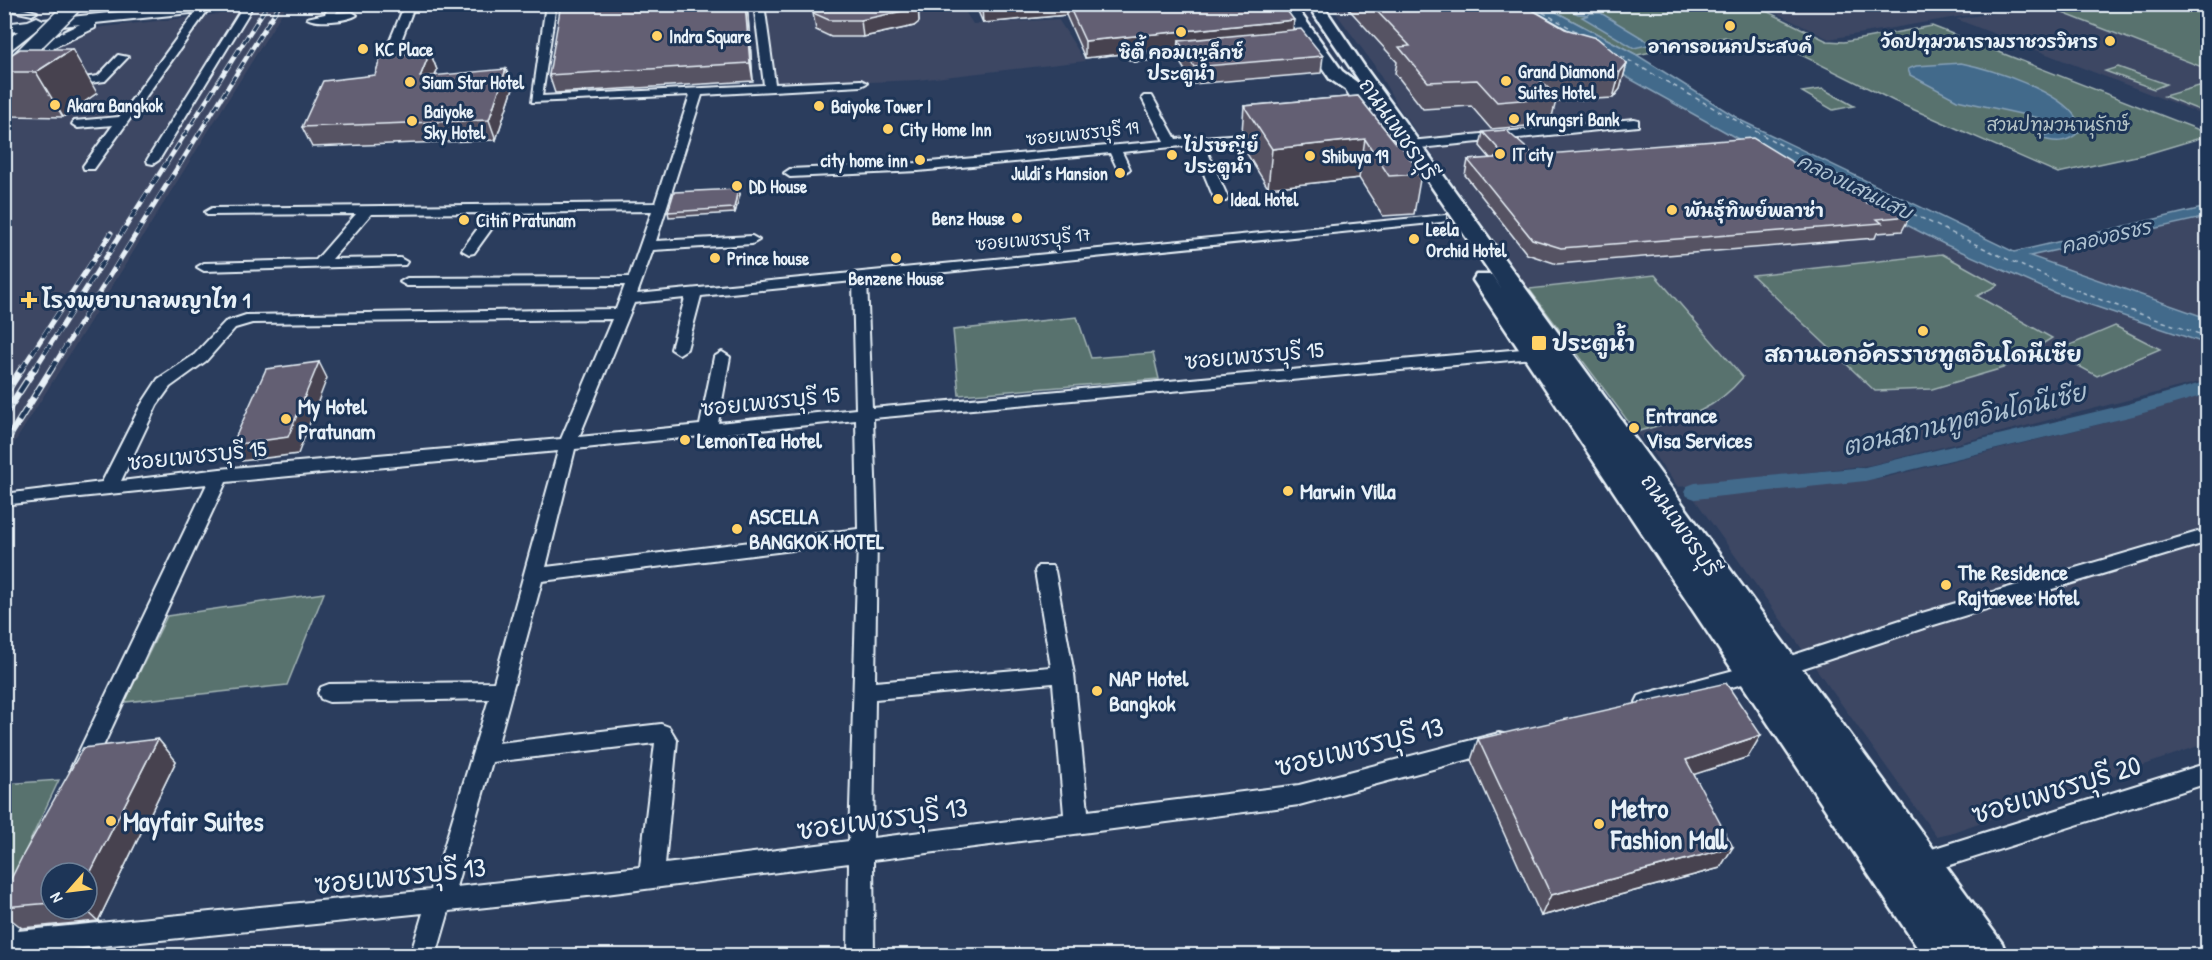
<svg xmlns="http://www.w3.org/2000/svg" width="2212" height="960" font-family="'Patrick Hand','Playpen Sans Thai',sans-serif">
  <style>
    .built { fill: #3c4764 }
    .green { fill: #59726e; stroke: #a0b2b3; stroke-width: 1.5 }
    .water { fill: #436a8b; stroke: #85a0b7; stroke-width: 1.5 }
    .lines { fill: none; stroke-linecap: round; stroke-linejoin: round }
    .canal { fill: #436a8b; fill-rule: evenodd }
    .ferry { stroke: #aec2d2; stroke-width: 1.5; stroke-dasharray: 4.5 4; stroke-linecap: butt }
    .street-casing { stroke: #e8f1f8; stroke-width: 4 }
    .secondary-casing { stroke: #e8f1f8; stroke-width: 4 }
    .primary-casing { stroke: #e8f1f8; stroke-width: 5 }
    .street { fill: #1d3557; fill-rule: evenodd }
    .secondary { fill: #1d3557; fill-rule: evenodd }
    .primary { fill: #1d3557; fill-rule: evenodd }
    .rail-far2-casing { stroke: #e8f1f8; stroke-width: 4.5 }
    .rail-far1-casing { stroke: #e8f1f8; stroke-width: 5 }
    .rail-casing { stroke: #e8f1f8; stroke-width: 7 }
    .rail-far2 { stroke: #1d3557; stroke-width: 3; stroke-dasharray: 8; stroke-linecap: butt }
    .rail-far1 { stroke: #1d3557; stroke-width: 4; stroke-dasharray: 10; stroke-linecap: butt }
    .rail { stroke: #1d3557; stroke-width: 4.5; stroke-dasharray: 14; stroke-linecap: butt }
    .secondary-bridge-casing { stroke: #e8f1f8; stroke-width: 18; stroke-linecap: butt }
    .secondary-bridge { stroke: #1d3557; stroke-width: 15 }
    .wall { fill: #565263; stroke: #e8f1f8; stroke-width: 1.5; fill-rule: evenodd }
    .shaded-wall { fill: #464250; stroke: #e8f1f8; stroke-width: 1.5 }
    .building { fill: #645f73; stroke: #e8f1f8; stroke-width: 1.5 }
    .poi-dot { fill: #ffd166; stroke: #1d3557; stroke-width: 2 }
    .labels { text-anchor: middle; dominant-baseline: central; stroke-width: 6; stroke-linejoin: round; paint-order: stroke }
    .far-poi-label { font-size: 18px; font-weight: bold; fill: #e8f1f8; stroke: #1d3557; text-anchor: start }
    .far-park-label { font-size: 18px; fill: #b6c5c8; stroke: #1d3557 }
    .far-street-label { font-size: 18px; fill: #e8f1f8; stroke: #1d3557 }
    .far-water-label { font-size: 20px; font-style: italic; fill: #aec2d2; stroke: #1d3557 }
    .street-label { font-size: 22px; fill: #e8f1f8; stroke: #1d3557 }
    .poi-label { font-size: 22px; font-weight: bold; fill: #e8f1f8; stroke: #1d3557; text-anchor: start }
    .water-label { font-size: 24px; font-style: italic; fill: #aec2d2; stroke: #1d3557 }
    .near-street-label { font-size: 27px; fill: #e8f1f8; stroke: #1d3557 }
    .near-poi-label { font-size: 27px; font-weight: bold; fill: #e8f1f8; stroke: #1d3557; text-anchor: start }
  </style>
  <rect width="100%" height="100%" fill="#2b3d5d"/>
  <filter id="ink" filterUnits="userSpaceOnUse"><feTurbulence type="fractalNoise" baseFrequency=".0167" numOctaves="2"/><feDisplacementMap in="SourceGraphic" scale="12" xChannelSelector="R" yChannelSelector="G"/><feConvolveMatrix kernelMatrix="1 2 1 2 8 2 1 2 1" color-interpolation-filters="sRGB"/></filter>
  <g filter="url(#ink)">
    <g class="built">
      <polygon points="251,5 287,5 5,458 5,102 63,41 94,28 247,11"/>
      <polygon points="765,5 961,5 973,24 1058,19 1085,61 918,80 776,86"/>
      <polygon points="1330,5 1484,5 1605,65 1740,140 1944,244 2055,293 2207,344 2207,380 1871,465 1678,487 1529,289 1399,108 1374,65"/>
      <polygon points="1759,5 2026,5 1829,39"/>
      <polygon points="2045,5 2207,65 2207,116 1956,19"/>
      <polygon points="2207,217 2207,318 2029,256"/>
      <polygon points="2207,391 2207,743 1950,833 1936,836 1693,497 1883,478 2105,423"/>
    </g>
    <g class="green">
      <polygon points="1543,5 1754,5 1827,41 1844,42 1932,26 2207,133 2207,136 2150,153 2058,173 1894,101 1771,40 1745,46 1725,37 1637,55"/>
      <polygon points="2042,5 2207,5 2207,69"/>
      <polygon points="2118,67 2166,84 2154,89 2105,71"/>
      <polygon points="2199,86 2207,89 2208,107 2199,110 2164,96"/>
      <polygon points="1823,89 1854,106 1833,110 1802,92"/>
      <polygon points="1942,254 1998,285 1977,296 2052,338 2003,368 1932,389 1875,391 1752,275"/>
      <path d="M1655 275 1743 377C1712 414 1680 419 1636 432L1529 289Z"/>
      <polygon points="1077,317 1091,358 1153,353 1159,379 959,395 953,330"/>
      <polygon points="2115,326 2160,349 2097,376 2053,352"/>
      <polygon points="324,593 287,685 125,702 167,616"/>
      <polygon points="59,780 5,894 5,784"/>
    </g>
    <g class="water">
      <polygon points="1484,5 1543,5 1637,55 1742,121 2014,252 2207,207 2207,217 2030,256 2207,318 2207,344 2055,293 1944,244 1740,140 1605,65"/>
      <polygon points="1559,5 1586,5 1598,10 1588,13 1601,13 1652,44 1634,48 1582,17 1589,15 1578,14"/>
      <path d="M1961 63C1991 69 2060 91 2076 118 2078 121 2079 127 2080 131 2067 144 2054 143 2038 137L2055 133 2056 126 2039 118 1957 100 1910 75 1908 69 1916 66Z"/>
    </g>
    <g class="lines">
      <polygon class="canal" points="2208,381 2208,394 2133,416 1865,481 1695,499 1687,496 1684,491 1687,486 1695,483 1865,467 2128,404"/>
      <g class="ferry">
        <polyline points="1528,4 1581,34"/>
        <path d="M1614 52C1771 141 1930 229 2096 298 2133 312 2171 324 2208 337"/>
      </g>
      <g class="street-casing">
        <g id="street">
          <polygon points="4,4 37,12 32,15 4,9"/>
          <polygon points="241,4 251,4 250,11 159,160 153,164 148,163 147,160 240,11"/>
          <path d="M331 4H341L336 13 352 12 357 15C348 21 316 24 307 18L325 14Z"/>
          <polygon points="405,4 415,4 389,72 379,74 377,72"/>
          <path d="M546 4H556L542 96 764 85 754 4H764L775 84 861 80 867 83 861 86 702 95 656 241 752 236 759 240 752 244 653 250 637 294 1446 215V221L1441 222 867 280 872 408 1534 348 1542 353 1534 358 873 418 877 534 875 682 1051 667 1035 571 1038 566H1052L1055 571 1074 674 1088 811 1299 785 1499 733 1507 735 1510 742 1507 749 1299 805 873 860 874 956H848L849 863 606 894 449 911 436 956H410L423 913 4 956V906L12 890 21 886 30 890 33 898 18 931 431 890 489 699 329 702 321 699 318 693 321 687 329 684 494 682 558 451 226 482 92 770 89 777 81 780 73 777 70 770 207 484 11 504 5 502 4 494 102 482 141 405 158 379 194 355 225 322 246 315 616 309 625 285 407 286 400 282 407 278 629 277 652 211 503 213 474 253 469 254 462 250 489 213 371 214 332 259 400 258 407 262 405 265 204 271 197 267 204 263 316 260 356 214 207 215 205 212 212 208 655 203 690 95 532 102ZM853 281 856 409 718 423 730 357 722 352 714 357 700 425 579 437 634 303 685 298 671 349 679 354 687 349 701 296ZM612 319 561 439 220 469 121 481 157 405 170 387 206 361 235 328 252 323ZM856 420 858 529 546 567 575 449ZM858 542 849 841 665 864 677 740 669 727 661 724 498 743 542 581ZM1053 683 1064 814 873 838 875 699ZM655 743 640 867 456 887 492 762Z"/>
          <polygon points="201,5 210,7 94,169 84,169 83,166 113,125 78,128 72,124 74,121 119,117"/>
          <polygon points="1202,48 1206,49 1206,53 1134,61 1128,58 1134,55"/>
          <polygon points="118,55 128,57 105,81 66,86 60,83 66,80 98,76"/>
          <polygon points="1144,96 1152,96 1176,139 1269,132 1271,135 1265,139 1204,144 1228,198 1226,201 1216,201 1214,198 1192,145 1122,152 1130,169 1124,173 1119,172 1110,153 918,171 790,177 784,173 790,169 918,163 1164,141 1142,98"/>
          <polygon points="1634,119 1638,120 1638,126 1410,149 1404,145 1410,141"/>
          <polygon points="2208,529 2208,542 1927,627 1782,675 1775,673 1771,667 1775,661 1922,613"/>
          <polygon points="1753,665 1760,667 1764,673 1760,679 1647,711 1639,708 1636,702 1639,696 1647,693"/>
          <polygon points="2208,763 2208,783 1922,874 1913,871 1910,863 1913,855 1922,852"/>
        </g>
      </g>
      <g class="secondary-casing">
        <polygon id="secondary" points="193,4 244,4 238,8 95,23 95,28 54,47 9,96 4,98 4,83 44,41 80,24 37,29 4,55 4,43 18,31 4,32 4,24 28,21 37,17 43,20"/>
      </g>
      <g class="primary-casing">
        <g id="primary">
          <polygon points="1279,4 1294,4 1342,71 1358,83 1373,105 1370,109 1358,109 1346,90 1330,79"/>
          <polygon points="1307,4 1322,4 1366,69 2002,943 2007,956 1923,956 1473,280 1476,275 1492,275 1502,290"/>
        </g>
      </g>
      <use href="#street" class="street"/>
      <use href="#secondary" class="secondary"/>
      <use href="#primary" class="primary"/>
      <g class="rail-far2-casing">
        <g id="rail-far2">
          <polyline points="166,164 268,4"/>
          <polyline points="180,164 280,4"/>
        </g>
      </g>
      <g class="rail-far1-casing">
        <g id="rail-far1">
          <polyline points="21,370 111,233"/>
          <polyline points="34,370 167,162"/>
          <polyline points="51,370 181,162"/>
        </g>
      </g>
      <g class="rail-casing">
        <g id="rail">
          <polyline points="4,396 22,368"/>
          <polyline points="4,416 35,368"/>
          <polyline points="4,445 52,368"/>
        </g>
      </g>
      <use href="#rail-far2" class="rail-far2"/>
      <use href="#rail-far1" class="rail-far1"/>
      <use href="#rail" class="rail"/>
      <g class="secondary-bridge-casing">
        <polyline id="secondary-bridge" points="4,74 75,4"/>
      </g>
      <use href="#secondary-bridge" class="secondary-bridge"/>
    </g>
    <g class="wall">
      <polygon points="747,4 753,81 555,93 549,75"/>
      <polygon points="814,4 918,4 919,22 914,26 863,37 831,37 816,30 813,13 815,10"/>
      <polygon points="975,4 1282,4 1293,30 1323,56 1321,73 1193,84 1178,59 1178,48 1085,58 1066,15 983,23"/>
      <polygon points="1344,4 1522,4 1627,63 1620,89 1613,98 1556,101 1550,124 1491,129 1471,106 1423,109 1395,73 1397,62"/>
      <polygon points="430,52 437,70 435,75 513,88 496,140 312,147 302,127"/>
      <polygon points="4,59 97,93 63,117 11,116 4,106"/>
      <polygon points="1358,96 1421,174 1414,214 1383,216 1359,178 1268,188 1241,144 1244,106"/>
      <polygon points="1483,132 1534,155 1802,168 1838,186 1867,203 1910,216 1902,231 1877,233 1875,238 1557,264 1527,254 1465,175 1468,160 1491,159 1480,146"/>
      <polygon points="740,194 735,213 669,217 668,212"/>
      <path d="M158 739 176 761 98 921 22 928 4 914V893ZM51 873 87 909H51Z"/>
      <polygon points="1478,739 1748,757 1694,774 1720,868 1541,916 1471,760"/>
    </g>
    <g class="shaded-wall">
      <polygon points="745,4 747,4 753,81 750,63"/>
      <polygon points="918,4 919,22 914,26 863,37 861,20"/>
      <polygon points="1005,4 1065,4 1066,15 983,23 982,7"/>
      <polygon points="1294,20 1292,37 1179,41 1178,48 1085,58 1085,41"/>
      <polygon points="72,49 97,93 63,117 36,72"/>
      <polygon points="430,52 437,70 428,96 420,77"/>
      <polygon points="1627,63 1620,89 1613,98 1620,72"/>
      <polygon points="506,69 513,88 496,140 489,120"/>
      <polygon points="1365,139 1359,178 1268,188 1272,149"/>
      <polygon points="738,189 740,194 735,213 734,208"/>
      <polygon points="319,362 327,378 298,454 242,461 232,445"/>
      <polygon points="1761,735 1748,757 1674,781 1686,760"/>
      <polygon points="158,739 176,761 98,921 85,909 87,909 87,879"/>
      <polygon points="1733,847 1720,868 1541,916 1551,895"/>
    </g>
    <g class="building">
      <polygon points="561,4 745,4 750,63 549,75"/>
      <polygon points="819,4 917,4 917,5 912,9 861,20 829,20 813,13"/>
      <polygon points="981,4 1005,4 982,7"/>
      <polygon points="1068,4 1282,4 1294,20 1085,41"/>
      <polygon points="1370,4 1522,4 1565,29 1597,38 1627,63 1620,72 1536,76 1557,97 1497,102 1477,80 1428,82 1399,47 1410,46"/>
      <polygon points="1301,29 1323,56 1194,67 1179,41"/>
      <polygon points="20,49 72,49 36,72 4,72 4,59"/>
      <polygon points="430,52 420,77 506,69 489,120 302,127 323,81 375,75 381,56"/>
      <polygon points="1358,96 1396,143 1399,143 1421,174 1389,176 1365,139 1272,149 1244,106"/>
      <polygon points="1506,130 1534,155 1753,138 1802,168 1811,169 1820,176 1828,177 1838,186 1847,188 1867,203 1910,209 1910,216 1877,219 1882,223 1561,248 1532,239 1468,160 1506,157 1483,132"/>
      <polygon points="738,189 734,208 668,212 674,192"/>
      <polygon points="319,362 288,437 232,445 266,369"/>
      <polygon points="1726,683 1761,735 1686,760 1733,847 1551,895 1478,739"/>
      <polygon points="158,739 87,879 87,873 51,873 51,903 4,907 4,893 23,855 83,748"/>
    </g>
  </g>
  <g class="poi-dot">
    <circle cx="1730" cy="26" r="6"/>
    <circle cx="1181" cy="32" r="6"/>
    <circle cx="657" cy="36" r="6"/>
    <circle cx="2110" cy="41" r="6"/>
    <circle cx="363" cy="49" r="6"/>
    <circle cx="1506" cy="81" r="6"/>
    <circle cx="410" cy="82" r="6"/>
    <circle cx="55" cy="105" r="6"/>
    <circle cx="819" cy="106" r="6"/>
    <circle cx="1514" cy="119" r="6"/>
    <circle cx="412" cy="121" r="6"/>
    <circle cx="888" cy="129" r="6"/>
    <circle cx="1500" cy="154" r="6"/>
    <circle cx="1172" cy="155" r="6"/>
    <circle cx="1310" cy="156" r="6"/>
    <circle cx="920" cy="160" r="6"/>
    <circle cx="1120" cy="173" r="6"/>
    <circle cx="737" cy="186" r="6"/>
    <circle cx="1218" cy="199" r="6"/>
    <circle cx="1672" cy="210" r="6"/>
    <circle cx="1017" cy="218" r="6"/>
    <circle cx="464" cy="220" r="6"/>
    <circle cx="1414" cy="239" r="6"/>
    <circle cx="715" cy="258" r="6"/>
    <circle cx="896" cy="258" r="6"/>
    <path d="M26 291h6v6h6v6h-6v6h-6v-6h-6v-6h6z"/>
    <circle cx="1923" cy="331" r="6"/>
    <rect x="1531" y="335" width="16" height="16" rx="3"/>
    <circle cx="286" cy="419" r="6"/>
    <circle cx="1634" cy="428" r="6"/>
    <circle cx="685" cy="440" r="6"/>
    <circle cx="1288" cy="491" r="6"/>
    <circle cx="737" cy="529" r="6"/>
    <circle cx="1946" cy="585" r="6"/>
    <circle cx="1097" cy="691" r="6"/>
    <circle cx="111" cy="821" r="6"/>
    <circle cx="1599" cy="824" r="6"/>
  </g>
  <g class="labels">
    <g class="far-poi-label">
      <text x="669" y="36">Indra Square</text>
      <text x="2098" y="41" text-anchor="end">วัดปทุมวนารามราชวรวิหาร</text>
      <text x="1730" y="46" text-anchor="middle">อาคารอเนกประสงค์</text>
      <text x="375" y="49">KC Place</text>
      <text x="1181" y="52" text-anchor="middle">ซิตี้ คอมเพล็กซ์<tspan x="1181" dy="21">ประตูน้ำ</tspan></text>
      <text x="1518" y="71">Grand Diamond<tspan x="1518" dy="21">Suites Hotel</tspan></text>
      <text x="422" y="82">Siam Star Hotel</text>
      <text x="67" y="105">Akara Bangkok</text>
      <text x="831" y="106">Baiyoke Tower I</text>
      <text x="424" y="111">Baiyoke<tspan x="424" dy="21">Sky Hotel</tspan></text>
      <text x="1526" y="119">Krungsri Bank</text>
      <text x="900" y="129">City Home Inn</text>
      <text x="1184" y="145">ไปรษณีย์<tspan x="1184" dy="21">ประตูน้ำ</tspan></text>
      <text x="1512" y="154">IT city</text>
      <text x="1322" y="156">Shibuya 19</text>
      <text x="908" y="160" text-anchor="end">city home inn</text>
      <text x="1108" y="173" text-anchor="end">Juldi’s Mansion</text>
      <text x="749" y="186">DD House</text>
      <text x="1230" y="199">Ideal Hotel</text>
      <text x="1684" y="210">พันธุ์ทิพย์พลาซ่า</text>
      <text x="1005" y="218" text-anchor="end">Benz House</text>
      <text x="476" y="220">Citin Pratunam</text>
      <text x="1426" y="229">Leela<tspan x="1426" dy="21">Orchid Hotel</tspan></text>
      <text x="727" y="258">Prince house</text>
      <text x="896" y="278" text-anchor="middle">Benzene House</text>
    </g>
    <g class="far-park-label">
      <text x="2058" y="124">สวนปทุมวนานุรักษ์</text>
    </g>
    <g class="far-street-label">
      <text transform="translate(1082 133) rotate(-6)">ซอยเพชรบุรี 19</text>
      <text transform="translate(1033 239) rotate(-5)">ซอยเพชรบุรี 17</text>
    </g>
    <g class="far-water-label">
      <text transform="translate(1855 186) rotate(26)">คลองแสนแสบ</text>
      <text transform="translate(2106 236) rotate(-13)">คลองอรชร</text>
    </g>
    <g class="street-label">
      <text transform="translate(1399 129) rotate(55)">ถนนเพชรบุรี</text>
      <text transform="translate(1254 355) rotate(-5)">ซอยเพชรบุรี 15</text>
      <text transform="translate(770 401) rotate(-6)">ซอยเพชรบุรี 15</text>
      <text transform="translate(197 455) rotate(-6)">ซอยเพชรบุรี 15</text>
      <text transform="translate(1681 525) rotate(55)">ถนนเพชรบุรี</text>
    </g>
    <g class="poi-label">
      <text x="42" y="300">โรงพยาบาลพญาไท 1</text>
      <text x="1552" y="343">ประตูน้ำ</text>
      <text x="1923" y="354" text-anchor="middle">สถานเอกอัครราชทูตอินโดนีเซีย</text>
      <text x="298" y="406">My Hotel<tspan x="298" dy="25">Pratunam</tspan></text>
      <text x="1646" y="415">Entrance<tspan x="1646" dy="25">Visa Services</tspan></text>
      <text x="697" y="440">LemonTea Hotel</text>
      <text x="1300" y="491">Marwin Villa</text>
      <text x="749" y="516">ASCELLA<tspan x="749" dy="25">BANGKOK HOTEL</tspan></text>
      <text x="1958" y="572">The Residence<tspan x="1958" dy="25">Rajtaevee Hotel</tspan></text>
      <text x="1109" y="678">NAP Hotel<tspan x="1109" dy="25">Bangkok</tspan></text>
    </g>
    <g class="water-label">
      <text transform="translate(1964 419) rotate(-13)">ตอนสถานทูตอินโดนีเซีย</text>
    </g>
    <g class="near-street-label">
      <text transform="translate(1359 746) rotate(-14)">ซอยเพชรบุรี 13</text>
      <text transform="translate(2056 789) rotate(-17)">ซอยเพชรบุรี 20</text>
      <text transform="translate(882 818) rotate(-8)">ซอยเพชรบุรี 13</text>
      <text transform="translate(400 875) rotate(-6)">ซอยเพชรบุรี 13</text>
    </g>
    <g class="near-poi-label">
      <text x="1611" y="808">Metro<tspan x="1611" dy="31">Fashion Mall</tspan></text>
      <text x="123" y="821">Mayfair Suites</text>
    </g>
  </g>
  <rect width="2212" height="960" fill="none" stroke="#1d3557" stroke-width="24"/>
  <rect x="12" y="12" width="2188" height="936" fill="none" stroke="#e8f1f8" stroke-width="2" filter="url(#ink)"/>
  <g transform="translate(69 891) rotate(242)"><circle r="28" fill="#1d3557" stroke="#6e8097" stroke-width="1.5"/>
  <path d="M0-4.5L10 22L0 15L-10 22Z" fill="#ffd166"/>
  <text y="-9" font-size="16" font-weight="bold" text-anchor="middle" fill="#e8f1f8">N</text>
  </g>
</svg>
